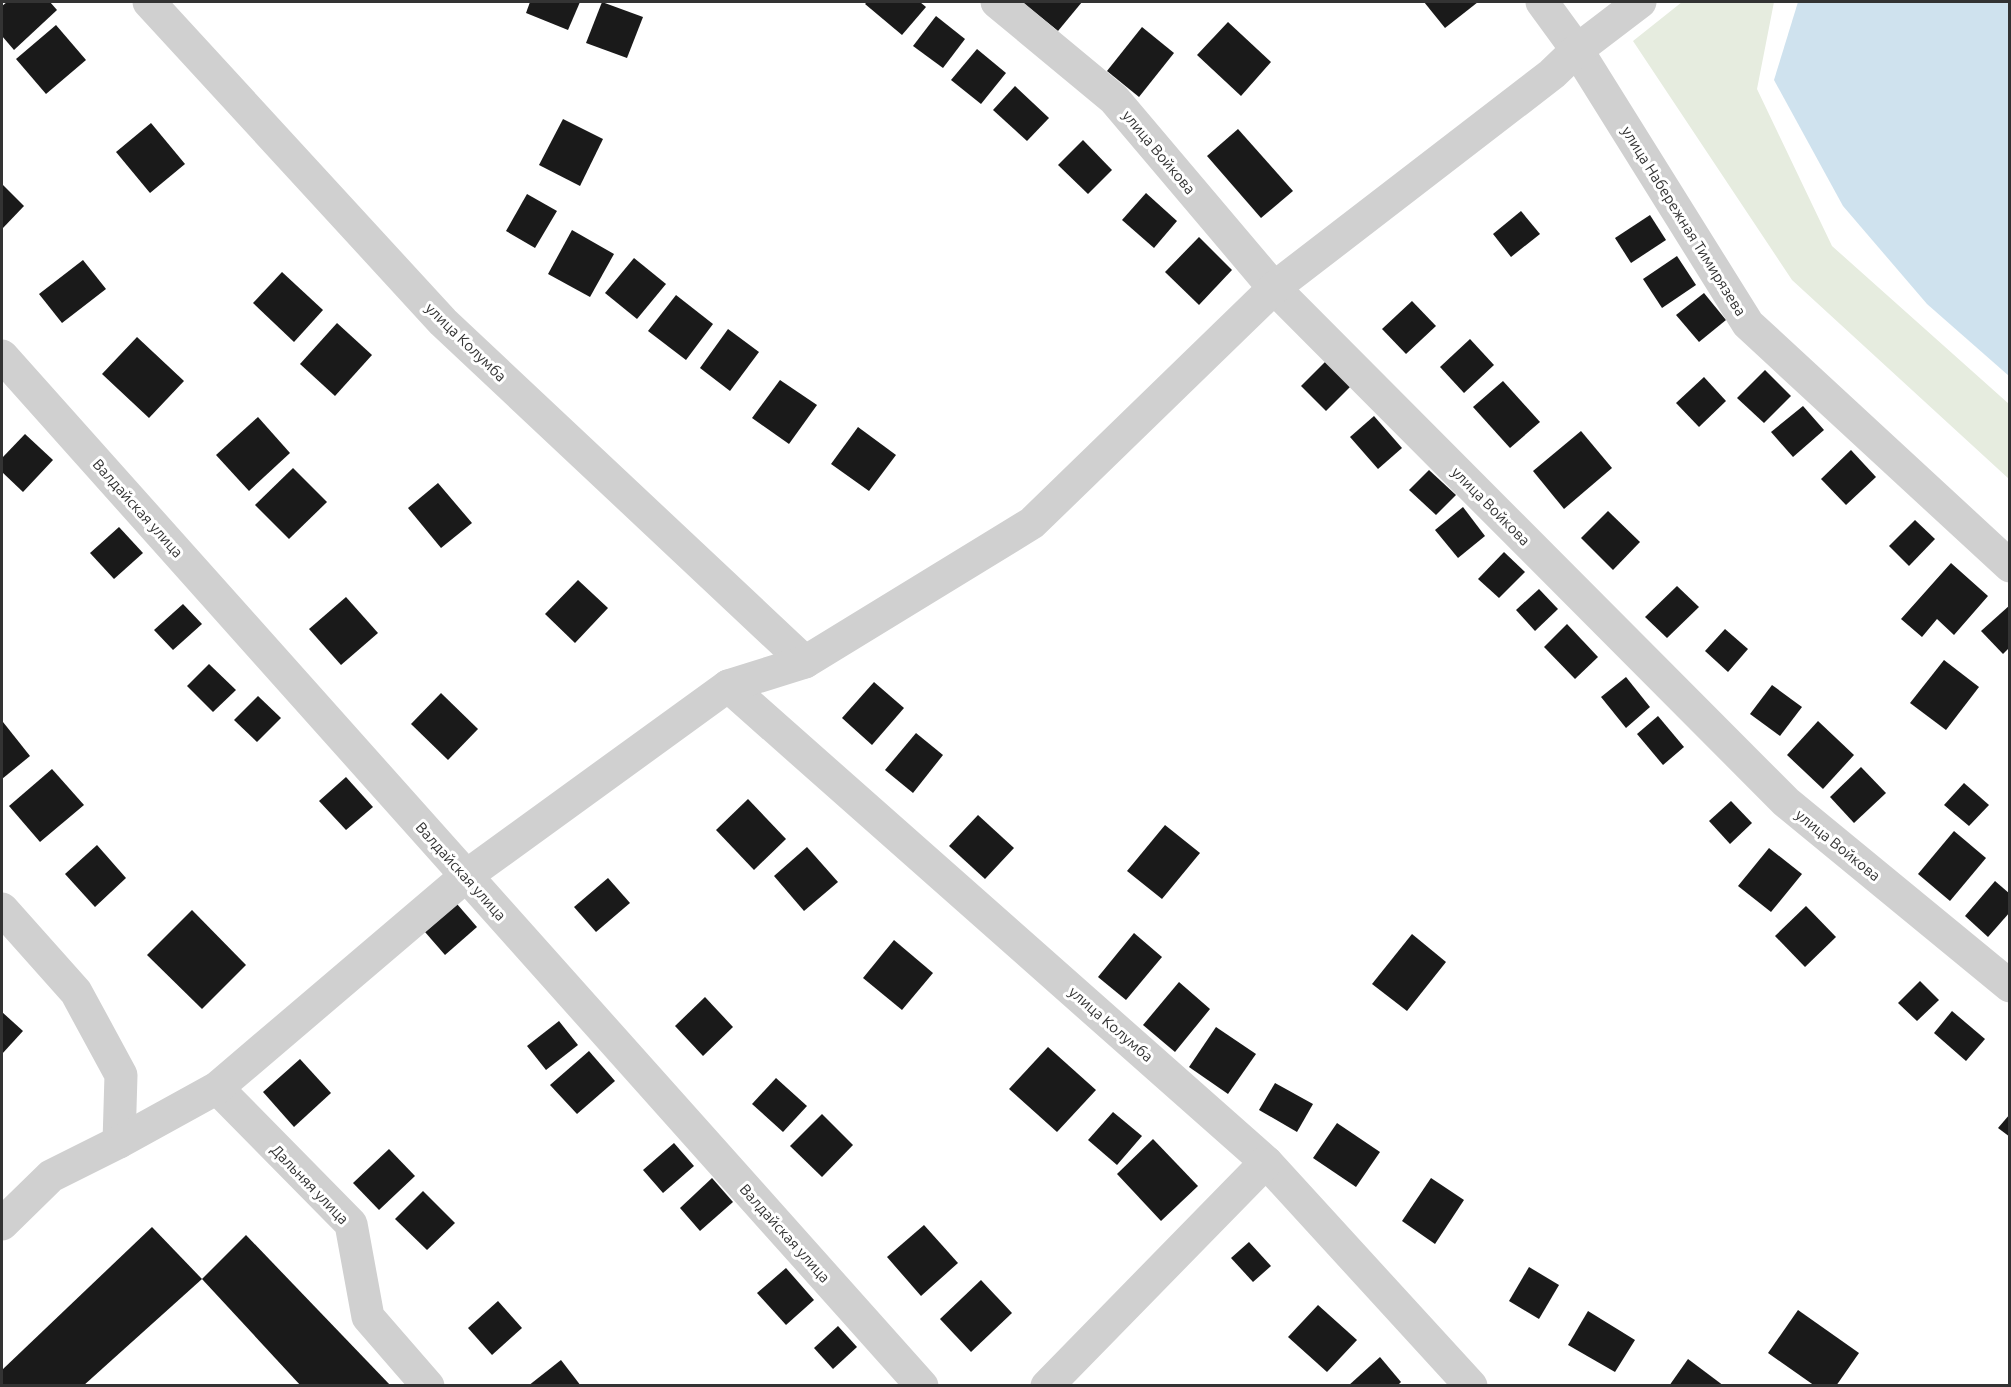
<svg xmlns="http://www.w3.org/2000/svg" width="2011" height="1387" font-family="Ubuntu,sans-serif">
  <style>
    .green { fill: #e6ecdf }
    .water { fill: #cfe2ee }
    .building { fill: #1a1a1a }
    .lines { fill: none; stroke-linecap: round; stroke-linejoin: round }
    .minor { stroke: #d0d0d0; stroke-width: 33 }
    .labels { text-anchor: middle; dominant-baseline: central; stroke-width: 6; stroke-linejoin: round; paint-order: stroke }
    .street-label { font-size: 15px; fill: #333; stroke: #fff }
  </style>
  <rect width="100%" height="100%" fill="#fff"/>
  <polygon class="green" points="1682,2 1774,2 1757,89 1832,246 2009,404 2009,479 1792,280 1633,41"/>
  <polygon class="water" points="1798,2 2009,2 2009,376 1927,304 1843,206 1774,80"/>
  <g class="building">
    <polygon points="7,2 50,2 57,10 14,50 2,36 2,6"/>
    <polygon points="530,2 580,2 568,30 526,13"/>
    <polygon points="602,2 643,17 627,58 586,43"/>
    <polygon points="867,2 920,2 926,7 902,35 865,4"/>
    <polygon points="1022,2 1082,2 1058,31"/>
    <polygon points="1424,2 1478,2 1445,28"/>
    <polygon points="936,16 965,39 943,68 913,46"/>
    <polygon points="1228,22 1271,62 1241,96 1197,55"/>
    <polygon points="56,25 86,60 46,94 16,59"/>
    <polygon points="1142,27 1174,53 1139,97 1107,71"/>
    <polygon points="977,49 1006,73 981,104 951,80"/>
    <polygon points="1015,86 1049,118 1027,141 993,110"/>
    <polygon points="563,119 603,139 580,186 539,165"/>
    <polygon points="151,123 185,164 150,193 116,152"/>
    <polygon points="1238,129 1293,191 1261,218 1207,156"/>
    <polygon points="1083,140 1112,170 1088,194 1058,165"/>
    <polygon points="2,184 24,206 2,229"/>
    <polygon points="1146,193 1177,221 1154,248 1122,220"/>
    <polygon points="527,194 557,211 535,248 506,231"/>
    <polygon points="1521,211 1540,234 1511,257 1493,234"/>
    <polygon points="1650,215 1666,240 1631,263 1615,238"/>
    <polygon points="572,230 614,254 590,297 548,274"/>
    <polygon points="1199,237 1232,270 1199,305 1165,272"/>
    <polygon points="1677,256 1696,285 1662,308 1643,279"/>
    <polygon points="634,258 666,284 637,319 605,293"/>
    <polygon points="83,260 106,289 62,323 39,294"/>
    <polygon points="282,272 323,310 294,342 253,303"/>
    <polygon points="1704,293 1726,320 1699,342 1676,315"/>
    <polygon points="676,295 713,324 686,360 648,331"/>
    <polygon points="1412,301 1436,326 1406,354 1382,329"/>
    <polygon points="337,323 372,355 335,396 300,364"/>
    <polygon points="728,329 759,352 730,391 700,368"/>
    <polygon points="137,337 184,381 149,418 102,374"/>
    <polygon points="1470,339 1494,365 1464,393 1440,367"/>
    <polygon points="1326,361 1351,386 1326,411 1301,386"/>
    <polygon points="1765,370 1791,396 1764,423 1737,398"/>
    <polygon points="1704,377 1726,401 1699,427 1676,403"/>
    <polygon points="780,380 817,405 789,444 752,418"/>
    <polygon points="1503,381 1540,422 1510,448 1473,407"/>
    <polygon points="1803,406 1824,430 1793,457 1771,432"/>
    <polygon points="1374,416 1402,448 1378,469 1350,437"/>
    <polygon points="258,417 290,453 249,491 216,455"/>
    <polygon points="858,427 896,455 869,491 831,464"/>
    <polygon points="1581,431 1612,468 1564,509 1533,471"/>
    <polygon points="25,434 53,460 23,492 2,472 2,458"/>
    <polygon points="1851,450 1876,477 1846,505 1821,479"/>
    <polygon points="293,468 327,502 289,539 255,505"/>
    <polygon points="1429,470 1456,495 1436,515 1409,490"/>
    <polygon points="438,483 472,523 441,548 408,508"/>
    <polygon points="1463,507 1485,536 1458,558 1435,530"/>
    <polygon points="1608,511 1640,542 1613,570 1581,538"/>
    <polygon points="1915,520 1935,539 1909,566 1889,546"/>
    <polygon points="119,527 143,553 114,579 90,553"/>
    <polygon points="1504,552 1525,572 1499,598 1478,579"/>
    <polygon points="1951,563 1988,596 1954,635 1937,619 1922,637 1901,619"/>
    <polygon points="578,580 608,608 575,643 545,614"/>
    <polygon points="1677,586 1699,607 1667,638 1645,617"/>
    <polygon points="1539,589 1558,609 1535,631 1516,610"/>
    <polygon points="346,597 378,633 341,665 309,629"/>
    <polygon points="183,604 202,624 173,650 154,630"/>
    <polygon points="2010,605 2010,647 2003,654 1981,631"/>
    <polygon points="1567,624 1598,657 1575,679 1544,647"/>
    <polygon points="1725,629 1748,649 1728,672 1705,651"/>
    <polygon points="1944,660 1979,687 1946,730 1910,703"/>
    <polygon points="209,664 236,690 213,712 187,686"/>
    <polygon points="1626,677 1650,707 1626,728 1601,697"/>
    <polygon points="874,682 904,708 872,745 842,718"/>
    <polygon points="1772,685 1802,707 1780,736 1750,714"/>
    <polygon points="441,693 478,729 448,760 411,724"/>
    <polygon points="258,696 281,718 257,742 234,720"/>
    <polygon points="1658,716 1684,747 1663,765 1637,734"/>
    <polygon points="1818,721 1854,755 1823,789 1787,755"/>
    <polygon points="3,722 30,756 2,779 2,724"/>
    <polygon points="916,733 943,755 913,793 885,770"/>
    <polygon points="1861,767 1886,793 1854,823 1830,797"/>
    <polygon points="52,769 84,805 40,842 9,806"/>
    <polygon points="346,777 373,807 346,830 319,801"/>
    <polygon points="1964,783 1989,805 1969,826 1944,805"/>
    <polygon points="748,799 786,839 754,870 716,830"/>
    <polygon points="1731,801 1752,823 1730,844 1709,821"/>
    <polygon points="978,815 1014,848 985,879 949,846"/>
    <polygon points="1165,825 1200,853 1162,899 1127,871"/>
    <polygon points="1954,831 1986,858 1950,901 1918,874"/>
    <polygon points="97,845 126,878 95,907 65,874"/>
    <polygon points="807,847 838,882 804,911 774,876"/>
    <polygon points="1769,848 1802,874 1771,912 1738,886"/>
    <polygon points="608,878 630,903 596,932 574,907"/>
    <polygon points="1995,881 2010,894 2010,912 1988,937 1965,916"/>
    <polygon points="457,904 477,927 445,955 425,932"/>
    <polygon points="1806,906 1836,937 1805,967 1775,936"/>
    <polygon points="192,910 246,965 202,1009 147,955"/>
    <polygon points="1134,933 1162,957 1126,1000 1098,977"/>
    <polygon points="1412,934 1446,962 1407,1011 1372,984"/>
    <polygon points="894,940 933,973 902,1010 863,978"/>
    <polygon points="1920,981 1939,1000 1917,1021 1898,1003"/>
    <polygon points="1179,982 1210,1009 1175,1052 1143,1025"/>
    <polygon points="705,997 733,1027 703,1056 675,1026"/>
    <polygon points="1952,1011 1985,1039 1966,1061 1934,1033"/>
    <polygon points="2,1012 23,1031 2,1054"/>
    <polygon points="559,1021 578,1045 546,1070 527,1046"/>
    <polygon points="1216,1027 1256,1054 1228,1094 1189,1067"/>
    <polygon points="1048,1047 1096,1090 1057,1132 1009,1089"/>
    <polygon points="589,1051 615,1081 577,1114 550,1085"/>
    <polygon points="300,1059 331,1093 294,1127 263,1092"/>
    <polygon points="776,1078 807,1106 783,1132 752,1104"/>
    <polygon points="1275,1083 1313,1104 1297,1132 1259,1110"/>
    <polygon points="1113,1112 1142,1136 1117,1165 1088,1140"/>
    <polygon points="822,1114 853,1145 822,1177 790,1146"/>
    <polygon points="2010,1114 2010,1137 1998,1128"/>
    <polygon points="1337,1123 1380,1152 1356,1187 1313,1158"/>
    <polygon points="1153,1139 1198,1186 1161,1221 1117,1174"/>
    <polygon points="674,1143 694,1166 663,1193 643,1170"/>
    <polygon points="389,1149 415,1176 379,1210 353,1183"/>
    <polygon points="712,1178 733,1202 700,1231 680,1208"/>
    <polygon points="1431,1178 1464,1200 1435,1244 1402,1221"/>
    <polygon points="423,1191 455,1223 427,1250 395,1219"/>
    <polygon points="924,1225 958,1263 921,1296 887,1257"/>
    <polygon points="152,1227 202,1279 83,1386 2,1386 2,1370"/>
    <polygon points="246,1235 391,1386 301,1386 202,1279"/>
    <polygon points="1249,1242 1271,1266 1253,1282 1231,1258"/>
    <polygon points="1529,1267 1559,1285 1539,1319 1509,1301"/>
    <polygon points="786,1268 814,1300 786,1325 757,1293"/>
    <polygon points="981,1280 1012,1313 971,1352 940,1319"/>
    <polygon points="498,1301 522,1328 492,1355 468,1328"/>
    <polygon points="1318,1305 1357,1340 1327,1372 1288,1337"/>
    <polygon points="1798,1310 1859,1353 1836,1386 1815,1386 1768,1353"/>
    <polygon points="1588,1311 1635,1340 1615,1372 1568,1345"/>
    <polygon points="838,1326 857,1347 833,1369 814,1348"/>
    <polygon points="1380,1357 1401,1382 1397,1386 1348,1386"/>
    <polygon points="1688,1359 1724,1386 1669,1386"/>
    <polygon points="561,1360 581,1386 528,1386"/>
  </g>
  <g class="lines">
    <g class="minor">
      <polyline points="149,2 443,322 805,662"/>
      <polyline points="997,2 1114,99 1274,288 1786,802 2010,986"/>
      <polyline points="1542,2 1577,50 1748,324 2010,566"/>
      <polyline points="2,356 922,1386"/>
      <polyline points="728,686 1266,1162 1471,1386"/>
      <polyline points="2,909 76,992 121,1075 119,1142"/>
      <polyline points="217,1088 351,1224 368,1317 428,1386"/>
      <polyline points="2,1224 51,1176 119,1142 217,1088 466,876 728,686 805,662 1032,523 1274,288 1552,74 1577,50 1640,2"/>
      <polyline points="1047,1386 1266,1162"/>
    </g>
  </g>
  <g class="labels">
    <g class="street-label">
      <text transform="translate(1159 152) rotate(50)">улица Войкова</text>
      <text transform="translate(1684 221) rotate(58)">улица Набережная Тимирязева</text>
      <text transform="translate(466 342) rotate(44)">улица Колумба</text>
      <text transform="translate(1491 506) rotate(45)">улица Войкова</text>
      <text transform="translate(138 508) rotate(48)">Валдайская улица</text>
      <text transform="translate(1838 845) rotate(39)">улица Войкова</text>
      <text transform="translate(461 871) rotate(48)">Валдайская улица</text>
      <text transform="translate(1111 1024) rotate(41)">улица Колумба</text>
      <text transform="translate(310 1184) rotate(46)">Дальняя улица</text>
      <text transform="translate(785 1233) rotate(48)">Валдайская улица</text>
    </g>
  </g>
  <rect width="2011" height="1387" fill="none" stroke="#333333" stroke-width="6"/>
</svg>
